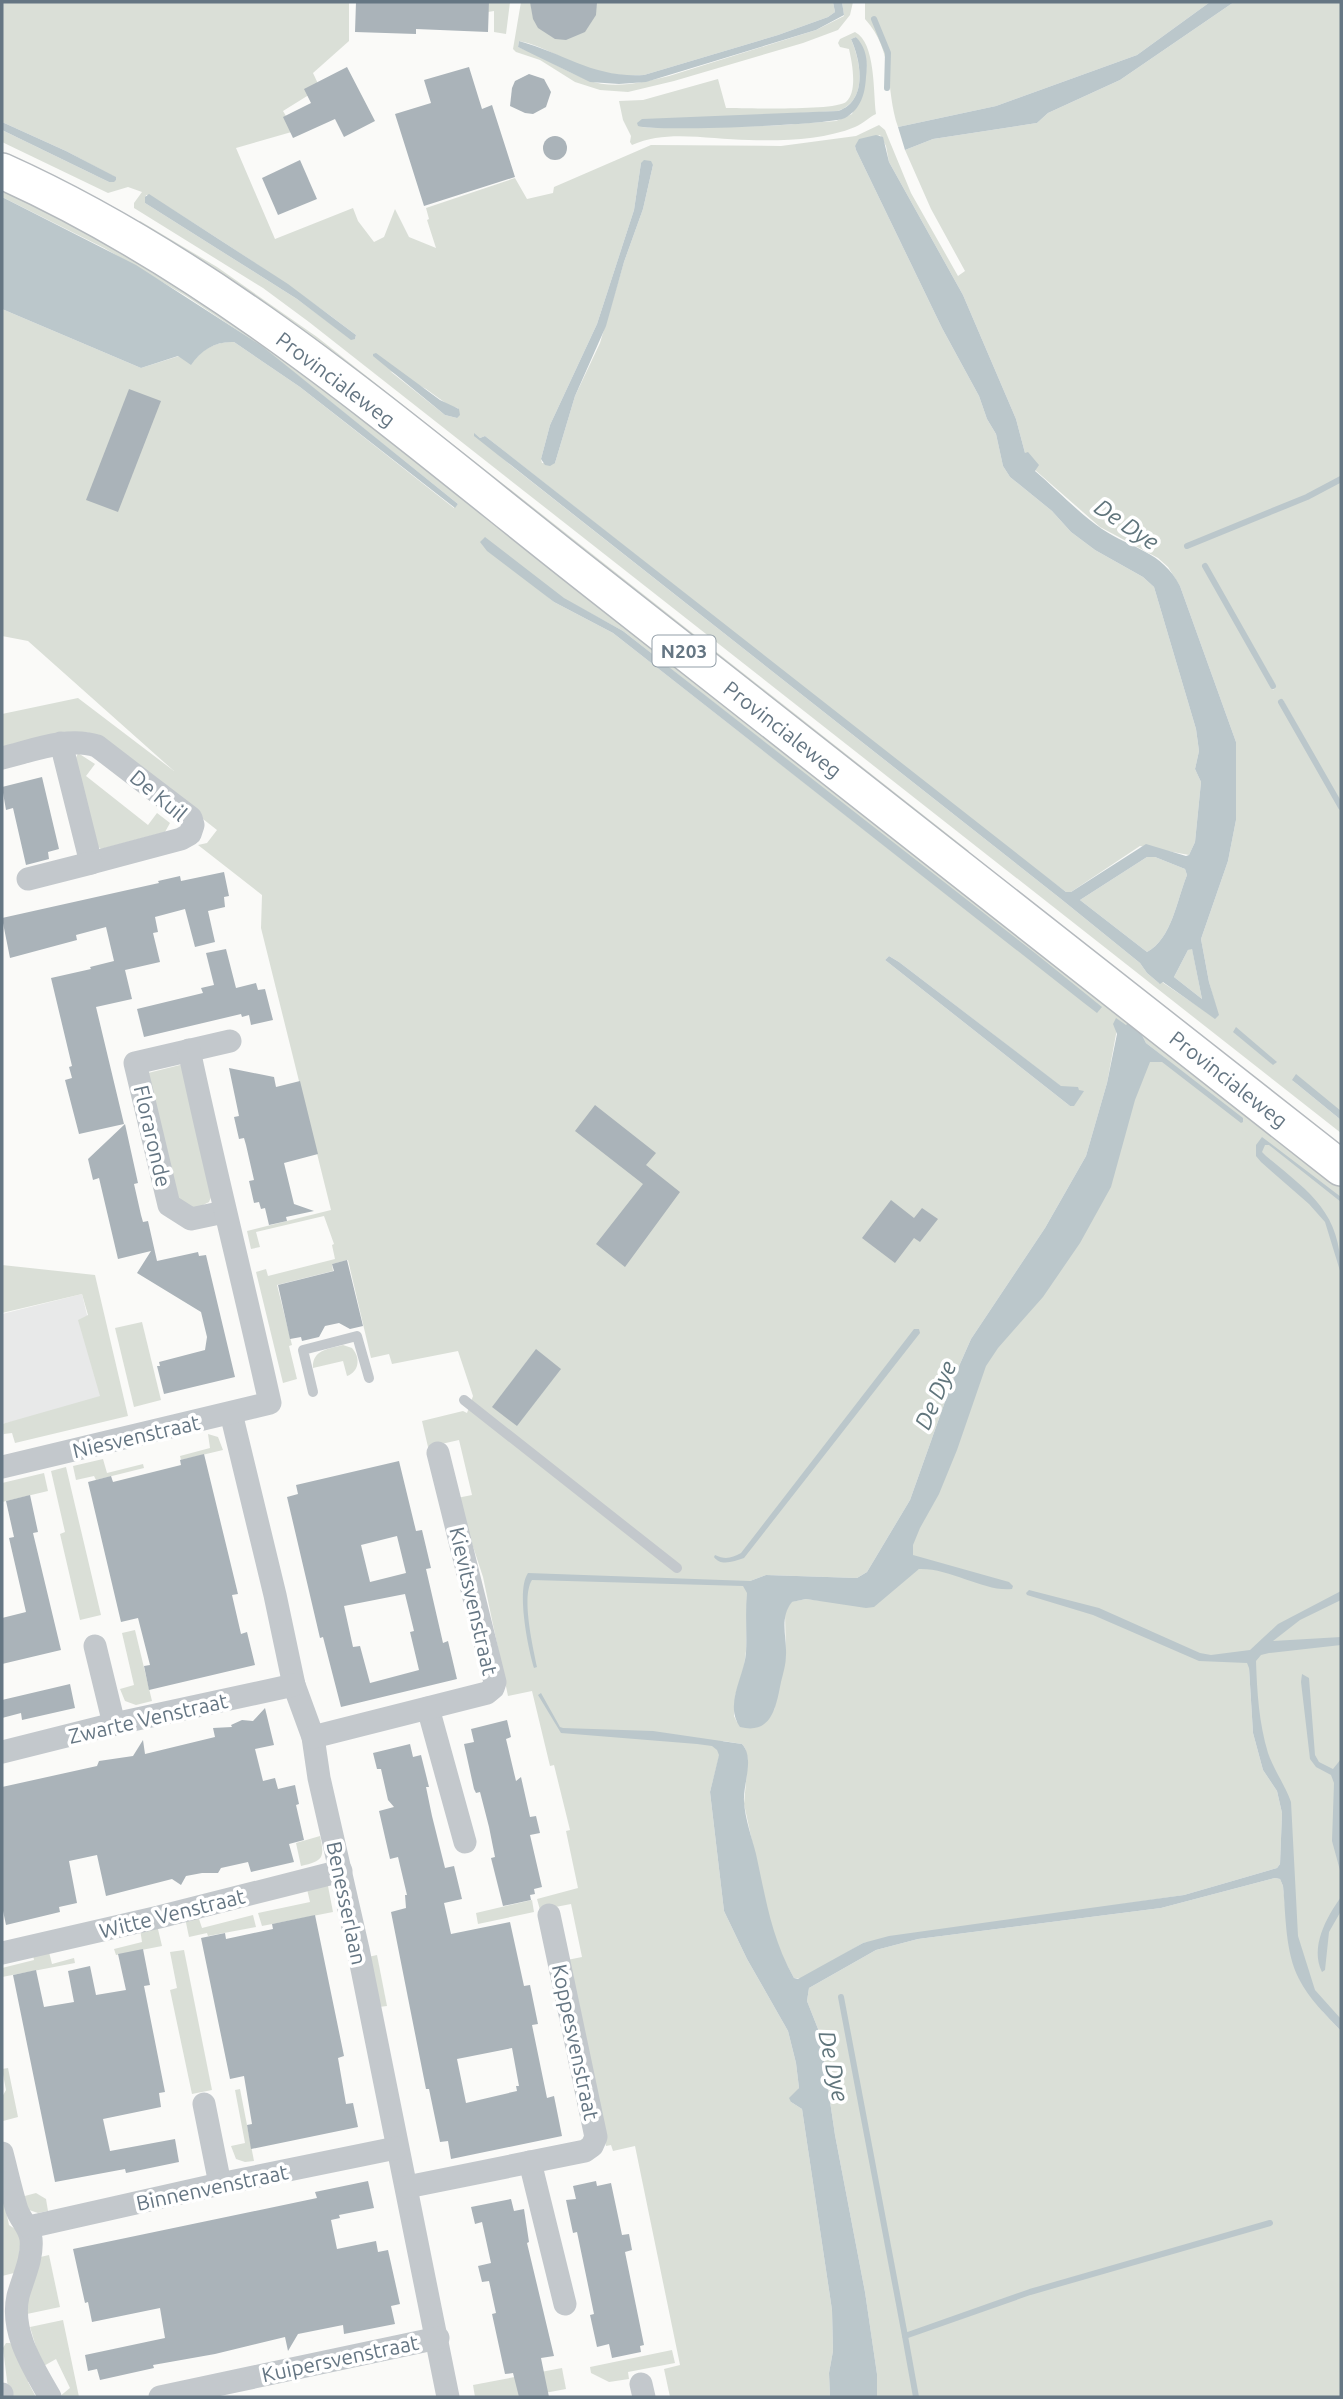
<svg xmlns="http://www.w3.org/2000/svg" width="1343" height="2399" font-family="Ubuntu,sans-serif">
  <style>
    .built { fill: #e8e9e9 }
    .green { fill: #dadfd7; fill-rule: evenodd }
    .water { fill: #bbc7cb; fill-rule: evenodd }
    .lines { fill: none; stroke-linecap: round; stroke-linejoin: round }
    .stream { stroke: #bbc7cb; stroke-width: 6 }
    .building { fill: #aab3b9; fill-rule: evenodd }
    .primary-casing { stroke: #b5babe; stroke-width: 38 }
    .service { stroke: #c3c8cc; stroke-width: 10 }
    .minor { stroke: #c3c8cc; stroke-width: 23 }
    .primary { stroke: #fff; stroke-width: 35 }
    .labels { text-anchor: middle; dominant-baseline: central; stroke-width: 7; stroke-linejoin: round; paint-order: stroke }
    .shield { fill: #fff; stroke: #939fa8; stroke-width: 2 }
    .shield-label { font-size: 19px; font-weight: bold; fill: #657683 }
    .street-label { font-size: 21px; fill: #657683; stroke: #fff }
    .water-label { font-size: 23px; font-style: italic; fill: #60757c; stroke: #fff }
  </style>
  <rect width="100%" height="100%" fill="#fafaf8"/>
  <polygon class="built" points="82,1294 107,1399 2,1424 4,1434 2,1435 2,1314"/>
  <g class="green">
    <path d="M2 2H349V41L313 73 320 88 283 111 295 131 236 148 275 239 353 208 358 221 374 242 384 237 395 209 409 237 436 248 427 220 429 219 426 208 515 178 527 199 553 193 554 187 651 145 781 146 856 136 879 125 885 130 911 193 958 276 965 271 931 209 905 150 933 139 1037 123 1048 113 1120 80 1234 2H1341V804L1283 700 1279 702 1341 808V1112L1292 1080 1341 1120V1133L309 322 263 288 134 208V203L142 192 128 187 108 193 2 142V130L109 182 116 180 115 177 66 151 2 122ZM880 135 886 146 889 162 963 295 1016 419 1025 453 1035 470 1100 527 1158 558 1168 567 1180 586 1236 742V820L1228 861 1201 939 1209 982 1218 1015 1215 1018 1162 982 1159 983 1147 973 1140 963 1061 899 508 463 475 434 480 438 485 436 998 841 1066 892H1071L1140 846 1189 855 1195 842 1201 782 1195 769 1199 751 1196 729 1154 587 1143 577 1095 550 1071 532 1052 511 1010 477 1003 466 996 434 987 419 979 396 942 328 856 150 855 146ZM641 163 653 165 643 209 624 262 600 343 575 396 555 463H542L541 459 550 425 597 324 634 210ZM146 195H149C220 239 289 284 356 335L355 339H351L297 299 145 203ZM390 371 426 389 451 407 458 408 457 418 445 415ZM1207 567 1276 686 1273 690 1204 569Z"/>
    <polygon points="489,2 510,2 506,34 494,32 494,11 488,12"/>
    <path d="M521 2H833L835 12 828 17 778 35 644 75C626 76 608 75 590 69 566 62 545 46 519 41L518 47C543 56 564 71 588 80 613 90 644 82 669 76L816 30 844 16 842 2H853L850 15 838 30 803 43 674 81 628 92 600 90 575 82 540 60 516 52 513 49Z"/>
    <path d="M865 2H1210L1137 55 996 106 898 127C885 89 895 52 865 19Z"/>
    <path d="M855 32C876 43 873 92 876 114 869 117 864 123 855 127 824 140 782 141 749 140 710 140 668 129 632 145L630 142 631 136 623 120 619 101 643 100 718 79 726 108C746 108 834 111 846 102 858 92 852 62 849 49L840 47 838 43 840 39ZM856 37C876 67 863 84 852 114L836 121 768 126 642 128 745 116 838 111C868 101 861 62 851 39Z"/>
    <path d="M2 181 152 260 493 513 529 552 1134 1017 1126 1026 1117 1029 1107 1083 1086 1156 1045 1228 971 1339 952 1382 910 1500 867 1572 857 1578 766 1575 750 1581 747 1593 746 1651 744 1667 735 1696 734 1716 737 1722 774 1710 786 1656 785 1613 791 1602 806 1599 823 1601 919 1569 901 1557 986 1332 1098 1187 1145 1055 1165 1058 1146 1043 1141 1033 1144 1028 1341 1180V2026L1322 2011 1341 2031V2397H877V2374L865 2292 835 2135 820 2034 807 2001 809 1988 876 1950 918 1939 1161 1908 1275 1878 1280 1879 1283 1886 1288 1934 1300 1980 1285 1799 1260 1744 1252 1662 1249 1668 1253 1733 1263 1770 1277 1791 1282 1813 1280 1864 1277 1868 1184 1895 863 1943 802 1979 794 1978 781 1954 770 1925 744 1804 748 1760 745 1748 742 1744 723 1741 710 1792 724 1911 747 1959 788 2031 796 2063 799 2088 791 2102 802 2109 832 2310 833 2351 829 2373 830 2397H670L664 2369 680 2365 635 2146 613 2151 611 2145 606 2146 567 1960 582 1957 571 1904 540 1910 537 1899 578 1888 566 1831 570 1830 554 1765 550 1766 532 1691 508 1696 483 1577 457 1498 472 1495 459 1440 428 1447 422 1421 463 1411 467 1413 473 1396 458 1351 392 1364 389 1354 371 1358 348 1260 332 1264 333 1271 277 1285 292 1345 289 1346 297 1379 283 1383 256 1272 266 1269 268 1276 335 1259 332 1245 334 1244 324 1216 256 1232 260 1247 251 1249 247 1231 331 1210 261 928 262 895 198 845 207 843 217 830 100 738 87 732H78L2 750V714L78 698 174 771 28 641 2 636V309L141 368 179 356 197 357C206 347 220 341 234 342L300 387 454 508 458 504 261 346 186 296 104 248 2 197ZM524 577 623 631 1101 1007 1097 1012 613 633 554 602ZM889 956 899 962 1063 1088 1077 1087 1079 1091 1070 1106 885 960Z"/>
    <polygon points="140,221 217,267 317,337 969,851 966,851 137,226"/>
    <polygon points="78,753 95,764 86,776 148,825 157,813 170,823 165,832 101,849 97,846 76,758"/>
    <path d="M1147 857H1155L1185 869 1187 875C1177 899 1172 939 1147 952L1080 900Z"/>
    <polygon points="1192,948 1202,999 1174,977 1188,950"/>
    <polygon points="184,1064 214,1190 209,1202 199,1207 187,1207 178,1198 148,1073"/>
    <polygon points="2,1265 95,1275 128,1416 15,1443 12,1433 4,1434 2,1424 100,1396 78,1320 88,1315 82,1294 2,1313"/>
    <polygon points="142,1322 161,1400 134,1407 115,1328"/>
    <path d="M343 1345 352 1348C361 1358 359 1372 347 1376L343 1361 313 1368C312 1350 328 1349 343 1345Z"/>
    <polygon points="208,1434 218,1437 223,1450 181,1460 180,1456 210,1448"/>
    <polygon points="103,1459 107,1473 143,1464 144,1468 96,1480 94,1476 76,1480 73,1466"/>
    <polygon points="66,1467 101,1615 80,1620 60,1534 65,1532 51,1471"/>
    <polygon points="44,1473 48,1491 2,1502 2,1483"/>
    <polygon points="135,1630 152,1701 136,1705 125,1701 120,1689 134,1685 122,1633"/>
    <path d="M320 1836C325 1858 323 1861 301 1866L296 1843Z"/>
    <polygon points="322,1885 328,1886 333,1912 262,1926 258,1913 310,1902 307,1889"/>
    <polygon points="532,1900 534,1912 478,1924 476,1913"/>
    <polygon points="253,1915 256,1927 208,1936 207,1933 189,1937 185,1918 198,1916 202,1928"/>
    <polygon points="157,1925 162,1946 116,1955 114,1949 142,1942 140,1929"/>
    <polygon points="184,1950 212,2090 192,2094 170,1990 177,1988 170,1952"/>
    <polygon points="49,1952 52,1964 74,1958 75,1963 2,1977 2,1968 34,1960 33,1955"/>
    <polygon points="377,1955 387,2006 379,2007 368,1957"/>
    <polygon points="8,2068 18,2117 3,2121 2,2097 6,2090 2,2069"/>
    <polygon points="240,2089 254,2161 245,2162 236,2159 231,2146 245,2143 235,2090"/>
    <polygon points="36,2193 46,2199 48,2211 38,2213 29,2210 21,2197"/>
    <polygon points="2,2201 4,2201 9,2225 21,2233 18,2272 2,2276"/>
    <polygon points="49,2255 60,2307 27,2314 28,2294 36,2258"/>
    <polygon points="63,2320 79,2397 59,2397 70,2388 56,2359 42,2367 30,2327"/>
    <polygon points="6,2343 10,2343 15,2347 31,2380 28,2382 36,2397 9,2397 3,2348"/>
    <polygon points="672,2350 675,2363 628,2372 629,2379 609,2382 591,2373 590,2367"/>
    <polygon points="562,2368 566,2389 523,2397 475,2397 473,2385"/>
  </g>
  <g class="water">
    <path d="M833 2H842L844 15 816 30 646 82 619 84 590 82 518 47 519 41C566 54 593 78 644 75L778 35 828 17 835 12Z"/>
    <polygon points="1210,2 1234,2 1120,80 1048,113 1037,123 933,139 905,150 898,127 996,106 1137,55"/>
    <path d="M856 37C867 49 868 62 866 77 865 94 861 109 845 118 832 125 653 132 638 126L637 123 642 119 838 111C868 101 861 61 851 39Z"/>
    <polygon points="2,122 66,151 116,177 116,180 114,182 109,182 2,130"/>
    <path d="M876 135 883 137 889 162 963 295 1016 419 1025 453 1028 452 1039 465 1035 471C1055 488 1081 515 1102 529 1132 549 1162 551 1180 586L1236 742V820L1228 861 1201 939 1209 982 1219 1015 1215 1019 1163 982 1160 984 1147 973 1140 963 1061 899 474 436V433L480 438 485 436 1066 892H1071L1146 844 1186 856 1189 855 1195 842 1201 782 1195 769 1199 751 1196 729 1154 587 1143 577 1095 550 1071 532 1052 511 1010 477 1003 466 996 434 987 419 979 396 942 328 856 150 855 146 859 139ZM1147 857H1155L1185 869 1187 875C1177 899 1172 939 1147 952L1080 900ZM1192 949 1202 999 1174 977 1188 950Z"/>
    <polygon points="644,160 651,161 653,165 643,209 624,262 606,326 575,396 555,463 550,466 545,465 541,459 550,425 597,324 634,210 641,163"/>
    <polygon points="149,194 288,284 356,335 355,339 351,340 297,299 145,203 145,197"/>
    <path d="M2 197 136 265 262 346 458 504 455 508 300 387 234 342C216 341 201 350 191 365L178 356 141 368 2 309Z"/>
    <polygon points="376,353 440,400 459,409 460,415 457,418 445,415 373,356 373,354"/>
    <polygon points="485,537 564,598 623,631 1035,953 1102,1007 1097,1013 1084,1003 613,633 554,602 487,551 480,542"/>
    <polygon points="889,956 899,962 1061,1086 1078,1087 1079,1090 1084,1091 1074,1106 1070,1106 885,960"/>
    <path d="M1116 1018 1126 1025 1132 1019 1144 1028 1141 1033 1146 1043 1243 1118V1122L1241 1123 1162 1062H1150L1135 1100 1111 1187 1080 1243 1043 1297 998 1348 986 1366 957 1450 939 1494 920 1528 913 1545V1555L1009 1582 1013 1586 1012 1589C984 1592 951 1568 919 1569L874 1607 866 1608 806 1599 792 1602C779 1618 787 1637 786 1655 786 1664 783 1674 781 1682 776 1707 772 1735 740 1727 724 1704 744 1677 746 1653 747 1633 745 1613 747 1593L743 1586 532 1580C521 1597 533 1647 537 1667L534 1668C528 1648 516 1590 528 1573L750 1581 766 1575 857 1578 867 1572 910 1500 952 1382 971 1339 1045 1228 1086 1156 1107 1083 1117 1034 1113 1024Z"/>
    <polygon points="1236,1027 1277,1062 1273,1065 1233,1032"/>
    <polygon points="1296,1074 1341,1111 1341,1120 1292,1080"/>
    <path d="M1262 1137 1341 1197V1202L1269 1145H1265L1262 1152 1266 1156C1310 1193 1341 1212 1341 1274L1325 1222 1309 1204 1261 1162 1256 1156V1145Z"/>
    <path d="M914 1329H919L920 1333 744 1558C734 1561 721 1567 714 1557L715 1555C725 1560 732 1558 741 1553Z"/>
    <path d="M1029 1590 1099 1608 1200 1653 1211 1655 1250 1650 1278 1624 1341 1591V1600L1300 1620 1273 1641 1341 1637V1645L1269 1653 1261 1655 1256 1661C1257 1692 1259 1723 1268 1753 1274 1770 1285 1785 1291 1802L1298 1936 1315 1990 1341 2019V2031C1326 2015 1309 1999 1299 1979 1285 1952 1286 1916 1283 1886L1280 1879 1275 1878 1161 1908 918 1939 876 1950 809 1988 807 2001 820 2034 835 2135 865 2292 877 2374V2397H830L829 2373 833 2351 832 2310 802 2109 791 2102 789 2098 799 2088 796 2063 788 2031 747 1959 724 1911 710 1792 719 1755 717 1750 712 1746 697 1744 561 1733 538 1695 541 1693 560 1727 563 1728 653 1731 742 1744C755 1758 743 1784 744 1801 745 1819 752 1838 756 1854 766 1899 771 1937 794 1978L798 1979 863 1943 889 1936 1184 1895 1277 1868 1280 1864 1282 1813 1277 1791 1263 1770 1253 1733 1249 1668 1247 1663 1199 1661 1093 1615 1027 1595 1026 1593Z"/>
    <polygon points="1302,1674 1309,1678 1315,1755 1319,1762 1333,1769 1341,1759 1341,1874 1332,1841 1334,1783 1331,1775 1316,1767 1310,1759 1301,1682"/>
    <path d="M1341 1897V1911L1329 1932 1325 1970 1322 1972C1310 1947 1326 1918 1341 1897Z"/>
  </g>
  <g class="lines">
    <g class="stream">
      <polyline points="874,19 888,53 887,88"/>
      <polyline points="1187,546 1307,497 1341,479"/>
      <polyline points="1205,566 1273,686"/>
      <polyline points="1281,702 1341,807"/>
      <polyline points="841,1997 905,2336 1030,2292 1270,2223"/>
      <polyline points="905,2336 916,2397"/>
    </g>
  </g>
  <g class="building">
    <polygon points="356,2 489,2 488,32 416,29 416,34 355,32"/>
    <polygon points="530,2 597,2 596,15 585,32 566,40 555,39 538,28 533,19"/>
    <polygon points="347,67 375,121 344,137 335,119 293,138 283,117 311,103 304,89"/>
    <polygon points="469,67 482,109 492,105 515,177 424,206 395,114 431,103 424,80"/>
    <polygon points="529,74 544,79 551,92 546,107 533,114 525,113 510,106 512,88 515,81"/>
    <circle cx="555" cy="148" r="12"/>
    <polygon points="300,160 317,199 278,215 262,178"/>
    <polygon points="129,389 161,401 118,512 86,500"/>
    <polygon points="42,777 59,849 48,852 49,859 26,865 13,808 6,810 2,787"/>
    <polygon points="224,872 229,896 224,897 225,907 208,911 215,942 195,947 185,909 155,917 158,932 153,933 160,962 125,970 132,999 96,1007 124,1124 79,1134 65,1080 72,1078 69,1067 72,1066 51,978 91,969 90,967 114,961 106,927 76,935 77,940 10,958 2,918 159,883 158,881 180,876 181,881"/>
    <polygon points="226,949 236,988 256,983 258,990 265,989 273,1020 251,1025 249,1015 242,1017 241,1014 144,1037 137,1009 203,993 201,988 214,985 206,953"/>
    <polygon points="229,1068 274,1077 276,1087 300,1081 318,1154 284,1163 294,1204 314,1211 286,1217 287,1221 269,1225 265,1208 261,1209 259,1202 254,1203 249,1181 254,1180 246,1145 244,1138 239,1139 234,1117 239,1116"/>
    <polygon points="595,1105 656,1153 646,1165 680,1192 625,1267 596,1244 643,1184 575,1131"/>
    <polygon points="125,1124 138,1183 134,1184 141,1215 143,1222 148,1221 157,1261 198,1252 199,1256 206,1255 235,1377 164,1394 157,1366 160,1366 159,1362 205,1350 207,1337 201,1312 137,1273 151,1251 118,1259 99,1178 93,1180 88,1159"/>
    <polygon points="891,1200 914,1218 922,1208 938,1219 920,1242 914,1238 895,1263 862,1238"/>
    <polygon points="347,1260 363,1326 350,1329 339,1323 325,1326 319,1337 302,1341 301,1337 290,1339 278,1285 334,1271 332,1264"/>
    <polygon points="536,1349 561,1369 517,1426 492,1407"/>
    <polygon points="204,1454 238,1594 232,1595 241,1634 247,1632 255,1665 149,1690 144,1666 150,1665 138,1618 121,1622 88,1482 111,1476 113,1482 181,1465 180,1460"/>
    <path d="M399 1461 416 1531 422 1530 431 1568 426 1569 443 1643 448 1641 457 1679 341 1707 323 1637 320 1638 287 1497 298 1494 296 1485ZM397 1536 406 1573 370 1582 361 1545ZM405 1594 414 1631 410 1632 419 1670 370 1683 360 1646 353 1647 344 1606Z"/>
    <polygon points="30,1495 38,1532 33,1533 61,1650 2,1664 2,1618 26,1612 9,1538 14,1537 6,1501"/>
    <polygon points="70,1684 75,1708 22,1720 21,1713 2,1718 2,1700"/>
    <polygon points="265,1708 274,1745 255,1749 263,1781 275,1778 278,1789 295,1785 299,1804 296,1805 304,1840 289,1844 294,1862 251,1872 248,1862 221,1868 218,1873 202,1873 186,1876 181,1885 172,1879 106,1896 97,1855 69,1861 77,1903 59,1907 60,1912 6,1925 2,1906 2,1787 97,1766 99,1761 133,1756 143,1740 145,1754 215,1737 213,1728 232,1727 231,1725 242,1720 253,1721"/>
    <polygon points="507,1720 511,1737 506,1739 516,1781 521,1777 530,1817 536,1816 540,1833 530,1835 542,1887 534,1889 535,1894 530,1895 531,1900 503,1906 491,1858 495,1857 489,1827 480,1792 476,1793 474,1789 464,1744 474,1742 471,1729"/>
    <path d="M410 1744 413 1757 421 1755 429 1787H426L432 1816 445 1868 454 1866 462 1899 444 1903 451 1934 510 1922 524 1986 530 1985 538 2024 532 2025 547 2098 554 2096 562 2136 451 2159 448 2141 440 2142 429 2089H426L391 1912 406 1908 405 1895H407L398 1857 390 1859 379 1811 394 1807 388 1800 381 1769H377L373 1753ZM512 2048 519 2086H516L517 2091 466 2103 457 2059Z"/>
    <polygon points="315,1915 344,2056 338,2058 346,2104 353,2103 358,2127 251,2149 247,2125 252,2124 244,2076 230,2079 201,1938 225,1933 226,1939 273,1929 272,1924"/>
    <polygon points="143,1949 150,1985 144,1986 165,2092 159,2093 161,2107 103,2119 110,2151 175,2139 179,2162 126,2173 125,2169 55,2182 13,1975 36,1970 44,2007 74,2002 68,1971 90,1966 96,1995 126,1990 118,1954"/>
    <polygon points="368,2181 374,2208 339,2215 340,2218 331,2220 337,2249 376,2241 378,2252 388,2250 400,2304 391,2306 395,2324 344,2334 343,2325 298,2334 288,2351 285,2337 215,2354 153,2365 154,2368 100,2380 97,2369 88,2371 85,2355 165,2338 160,2308 92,2322 88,2302 85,2303 73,2249 317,2198 315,2192"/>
    <polygon points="596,2181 597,2186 611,2183 622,2235 629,2234 632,2250 625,2252 644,2345 640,2346 641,2352 612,2358 609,2344 597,2347 590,2315 594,2314 577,2232 573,2233 566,2200 576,2199 573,2186"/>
    <polygon points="511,2199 514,2211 524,2209 529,2242 527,2243 554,2356 541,2358 549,2397 519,2397 513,2373 505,2374 492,2314 496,2313 489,2281 482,2282 478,2266 491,2263 482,2222 475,2224 471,2207"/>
  </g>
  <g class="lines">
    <g class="primary-casing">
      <path id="primary" d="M2 171C220 269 401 429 588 576 839 773 1091 969 1341 1168"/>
    </g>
    <g class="service">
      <polyline points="313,1392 303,1350 357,1336 369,1378"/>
      <polyline points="464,1400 677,1568"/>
    </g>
    <g class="minor">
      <path d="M2 758C32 751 67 736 97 746L191 818 193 825 190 834 181 839 91 863 61 743"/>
      <polyline points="28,879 91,863"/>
      <polyline points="224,1212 191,1219 169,1205 135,1063 230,1041"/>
      <polyline points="231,1413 275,1595 294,1685 313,1737 319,1778 358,1949 448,2397"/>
      <path d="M2 1467 270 1403C244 1285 214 1168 189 1050"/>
      <polyline points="95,1646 114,1724"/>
      <polyline points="428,1708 465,1842"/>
      <polyline points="313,1737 487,1693 493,1688 495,1682 438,1453"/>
      <polyline points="2,1752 114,1724 294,1685"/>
      <polyline points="2,1953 159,1917 341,1871"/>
      <polyline points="204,2104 220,2184"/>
      <path d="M2 2153C7 2172 11 2191 17 2210 21 2221 29 2226 31 2239 33 2258 23 2278 18 2296 10 2332 33 2367 50 2397"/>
      <polyline points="530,2162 565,2304"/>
      <polyline points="407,2187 585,2151 592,2146 596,2137 549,1915"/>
      <polyline points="29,2227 220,2184 396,2148"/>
      <polyline points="641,2384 644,2397"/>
      <polyline points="2,2394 2,2397"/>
      <polyline points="160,2397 438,2338"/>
    </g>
    <use href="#primary" class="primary"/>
  </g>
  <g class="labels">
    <rect class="shield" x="652.5" y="635.5" width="63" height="31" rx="5"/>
    <g class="shield-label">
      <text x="684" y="651">N203</text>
    </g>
    <g class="street-label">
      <text transform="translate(336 379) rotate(37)">Provincialeweg</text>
      <text transform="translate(783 729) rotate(38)">Provincialeweg</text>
      <text transform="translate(159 795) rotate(40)">De Kuil</text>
      <text transform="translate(1229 1079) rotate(38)">Provincialeweg</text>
      <text transform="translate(153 1136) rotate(77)">Floraronde</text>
      <text transform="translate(136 1436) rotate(-13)">Niesvenstraat</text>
      <text transform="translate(474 1601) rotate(77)">Kievitsvenstraat</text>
      <text transform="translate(148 1718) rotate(-13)">Zwarte Venstraat</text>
      <text transform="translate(347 1903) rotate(78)">Benesserlaan</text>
      <text transform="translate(172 1913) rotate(-14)">Witte Venstraat</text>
      <text transform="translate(576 2042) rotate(78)">Koppesvenstraat</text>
      <text transform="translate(212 2187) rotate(-12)">Binnenvenstraat</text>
      <text transform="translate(340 2358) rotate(-12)">Kuipersvenstraat</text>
    </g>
    <g class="water-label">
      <text transform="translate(1127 524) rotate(34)">De Dye</text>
      <text transform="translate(935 1395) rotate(-67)">De Dye</text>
      <text transform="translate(834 2066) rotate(78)">De Dye</text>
    </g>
  </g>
  <rect width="1343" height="2399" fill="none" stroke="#657683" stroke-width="7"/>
</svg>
